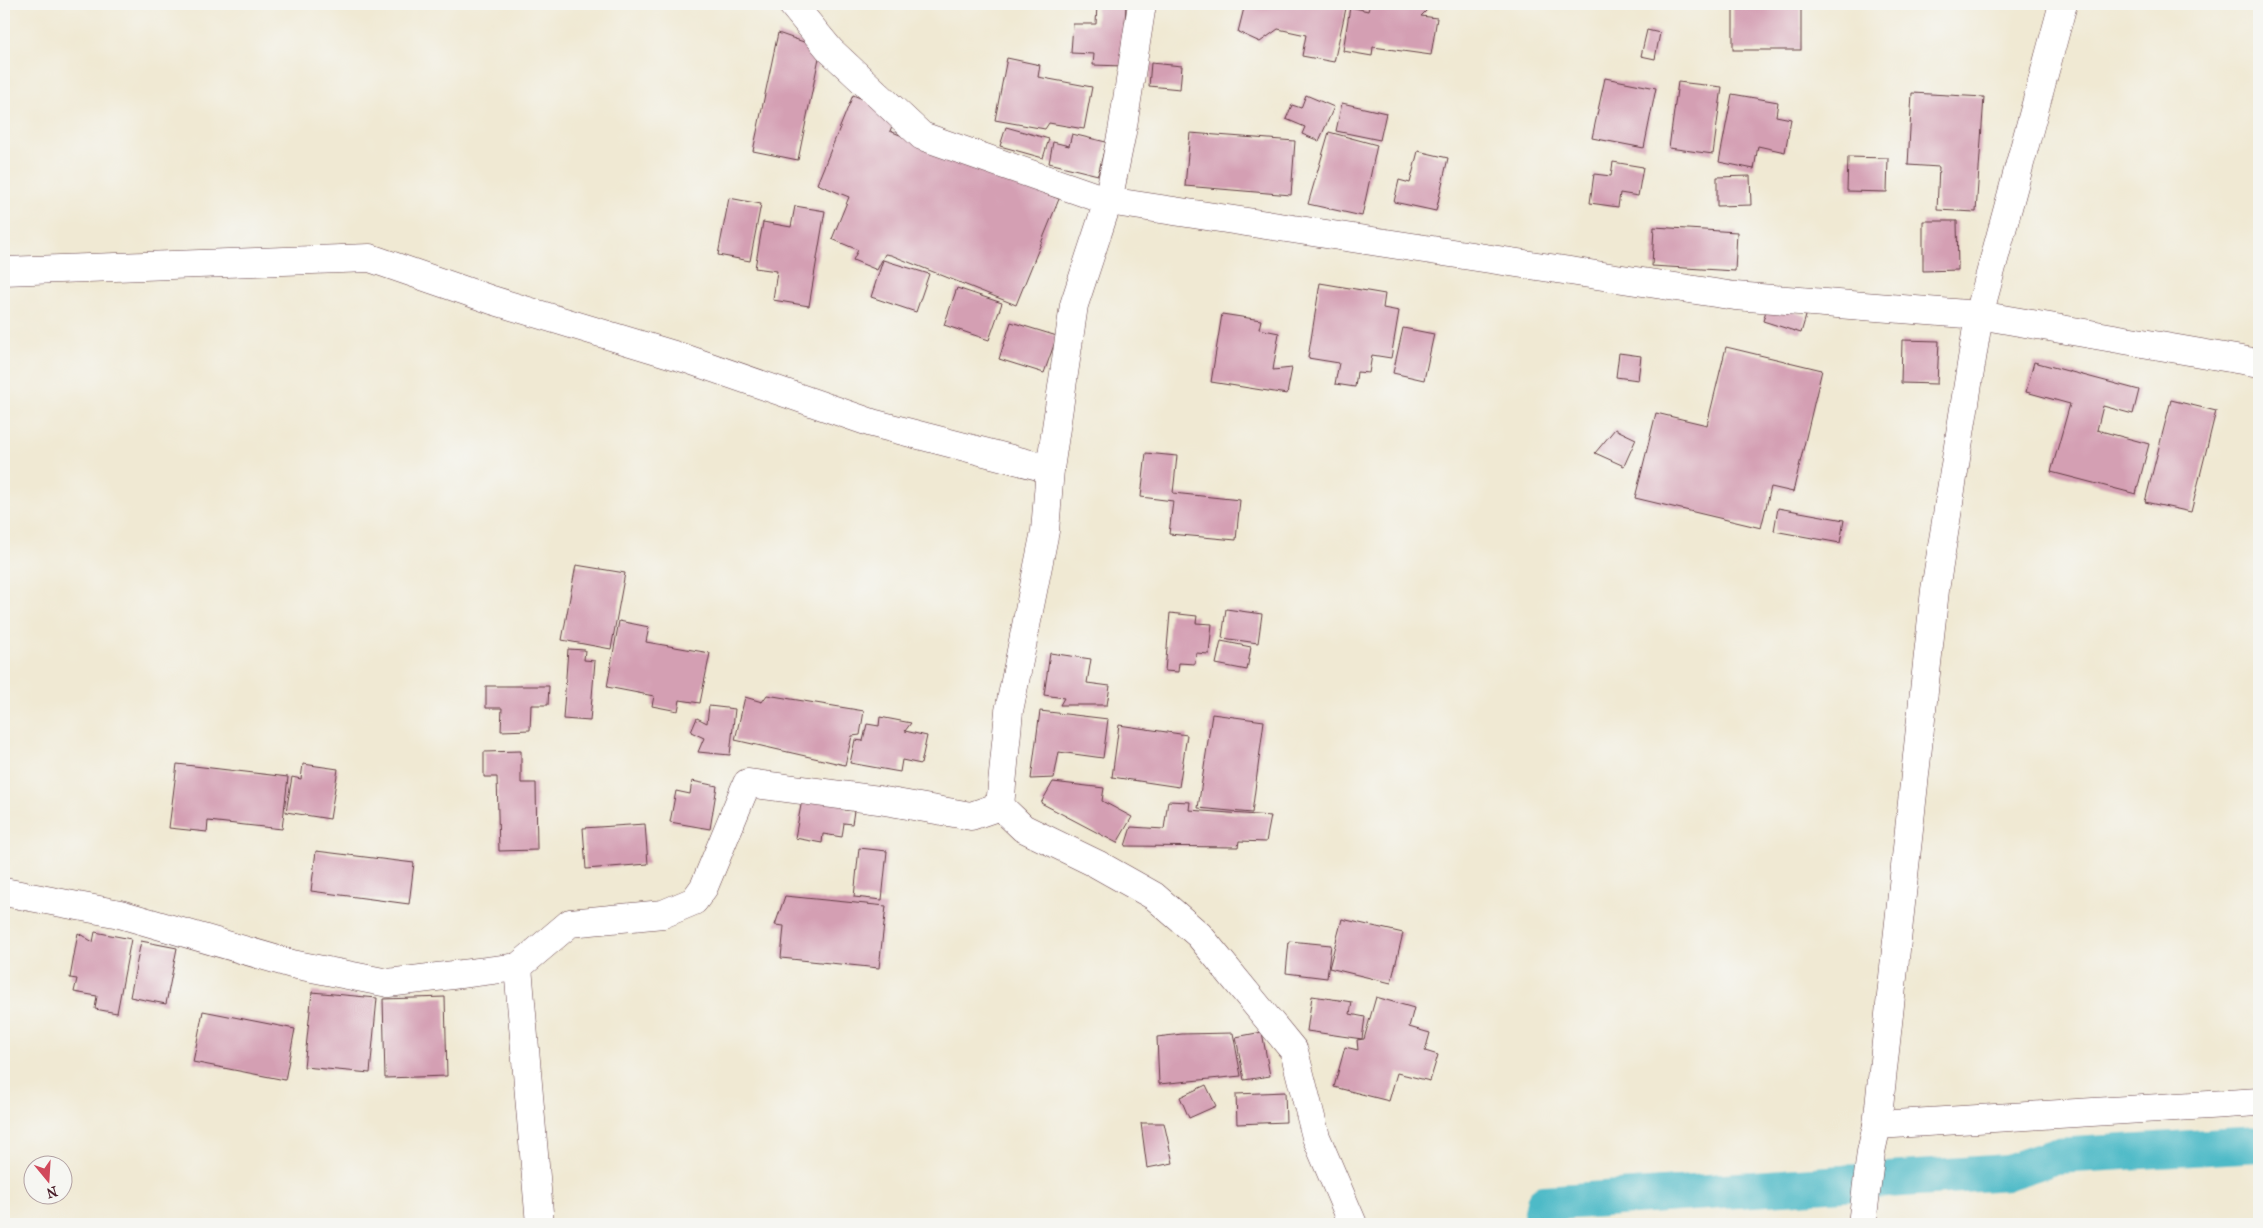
<svg xmlns="http://www.w3.org/2000/svg" width="2263" height="1228" font-family="'IM FELL French Canon',serif">
  <style>
    .lines { fill: none; stroke-linecap: round; stroke-linejoin: round }
    .canal { stroke: #4dbac7; stroke-width: 36 }
    .building { fill: #d49fb3 }
    .minor-casing { stroke: #633d44; stroke-width: 29 }
    .minor { stroke: #fff; stroke-width: 28 }
  </style>
  <rect width="100%" height="100%" fill="#f6f6f2"/>
  <filter id="ink" filterUnits="userSpaceOnUse"><feTurbulence type="fractalNoise" baseFrequency=".02" numOctaves="2"/><feDisplacementMap in="SourceGraphic" scale="10" xChannelSelector="R" yChannelSelector="G"/><feConvolveMatrix kernelMatrix="1 2 1 2 8 2 1 2 1" color-interpolation-filters="sRGB"/></filter>
  <filter id="wash" filterUnits="userSpaceOnUse"><feTurbulence type="fractalNoise" baseFrequency=".0096" numOctaves="4" result="noise"/><feDisplacementMap in="SourceGraphic" scale="20" xChannelSelector="R" yChannelSelector="G"/><feGaussianBlur stdDeviation="1.12" result="paint"/><feColorMatrix in="noise" values="0 0 0 0 0 0 0 0 0 0 0 0 0 0 0 0 0 1.4 0 .05"/><feComposite in="paint" operator="in"/></filter>
  <g filter="url(#wash)">
    <rect width="100%" height="100%" fill="#f0e9d3"/>
    <g class="lines">
      <polyline class="canal" points="1540,1224 1544,1203 2008,1172 2056,1156 2259,1144"/>
    </g>
    <g id="blocks">
      <g class="building">
        <polygon points="1097,4 1126,4 1123,66 1093,65 1094,54 1071,53 1073,24 1096,24"/>
        <polygon points="1245,4 1347,4 1334,62 1302,56 1306,35 1278,29 1260,42 1238,32"/>
        <polygon points="1370,4 1391,4 1427,10 1421,16 1437,18 1431,55 1373,47 1372,56 1343,51 1350,7 1368,11"/>
        <rect x="1733" y="4" width="68" height="46"/>
        <polygon points="1647,30 1660,33 1655,59 1641,56"/>
        <polygon points="778,33 821,48 798,160 753,151"/>
        <polygon points="1007,58 1040,65 1038,77 1092,87 1084,129 1049,123 1045,129 995,120"/>
        <polygon points="1151,63 1182,66 1180,89 1149,86"/>
        <polygon points="1605,78 1656,88 1644,148 1592,138"/>
        <polygon points="1678,82 1722,87 1713,154 1669,148"/>
        <polygon points="1912,93 1984,97 1976,212 1937,210 1939,167 1908,165"/>
        <polygon points="1732,94 1778,102 1776,116 1791,119 1785,152 1758,146 1754,169 1719,162"/>
        <polygon points="853,95 897,113 890,131 1059,199 1016,305 891,255 885,254 877,270 853,260 858,250 832,239 849,197 817,184"/>
        <polygon points="1306,95 1334,107 1319,141 1302,134 1305,127 1286,119 1292,105 1301,108"/>
        <polygon points="1342,103 1386,113 1380,140 1336,131"/>
        <polygon points="1006,127 1049,139 1043,158 1000,146"/>
        <polygon points="1329,132 1377,145 1362,216 1308,204"/>
        <polygon points="1190,133 1295,141 1291,195 1185,186"/>
        <polygon points="1072,134 1106,142 1098,175 1049,163 1053,142 1069,146"/>
        <polygon points="1418,151 1448,158 1436,211 1394,202 1399,180 1410,183"/>
        <polygon points="1848,157 1888,158 1887,192 1847,191"/>
        <polygon points="1613,162 1643,167 1638,196 1620,193 1618,207 1590,203 1594,174 1611,176"/>
        <polygon points="1750,176 1751,205 1717,206 1717,177"/>
        <polygon points="729,198 761,204 750,261 718,255"/>
        <polygon points="795,206 825,211 809,306 773,300 777,271 755,268 763,222 791,227"/>
        <polygon points="1923,221 1957,221 1958,270 1923,271"/>
        <polygon points="1654,227 1737,232 1735,271 1652,266"/>
        <polygon points="883,260 929,274 916,312 871,297"/>
        <polygon points="1320,283 1385,294 1383,308 1399,311 1391,358 1372,355 1369,373 1357,372 1355,387 1335,384 1339,363 1308,358"/>
        <polygon points="957,288 1002,303 989,340 944,325"/>
        <polygon points="1768,304 1806,316 1801,333 1763,321"/>
        <polygon points="1222,314 1261,320 1259,329 1279,333 1273,370 1292,368 1287,394 1211,382"/>
        <polygon points="1011,322 1057,336 1044,373 999,359"/>
        <polygon points="1403,328 1434,334 1424,380 1393,373"/>
        <polygon points="1902,340 1939,341 1937,384 1901,383"/>
        <polygon points="1726,347 1822,370 1793,492 1771,487 1761,528 1635,498 1656,413 1707,425"/>
        <polygon points="1619,353 1641,356 1638,380 1616,377"/>
        <polygon points="2034,362 2139,390 2133,414 2103,406 2097,430 2149,444 2136,494 2051,472 2070,404 2026,392"/>
        <polygon points="2171,400 2216,411 2191,512 2145,502"/>
        <polygon points="1615,429 1636,439 1624,466 1595,453"/>
        <polygon points="1146,453 1177,456 1173,493 1240,500 1236,540 1169,534 1173,501 1141,497"/>
        <polygon points="1778,508 1844,520 1840,543 1774,531"/>
        <polygon points="576,565 625,573 611,649 562,640"/>
        <polygon points="1226,609 1262,614 1258,643 1222,638"/>
        <polygon points="1170,613 1197,616 1196,623 1212,624 1209,654 1196,653 1195,664 1179,663 1178,672 1165,671"/>
        <polygon points="619,621 649,627 646,642 710,653 700,703 680,700 678,711 652,706 654,696 607,687"/>
        <polygon points="1221,641 1251,647 1247,670 1216,664"/>
        <polygon points="568,649 585,650 584,660 595,661 590,721 563,719"/>
        <polygon points="1050,653 1091,659 1087,683 1110,686 1107,705 1060,705 1064,698 1044,695"/>
        <polygon points="486,686 549,686 548,705 531,705 530,730 501,731 502,708 486,708"/>
        <polygon points="767,695 864,711 860,735 852,736 845,765 735,740 745,697 762,702"/>
        <polygon points="709,706 735,709 730,755 698,752 704,738 691,732 697,718 707,723"/>
        <polygon points="1040,711 1108,719 1103,758 1059,752 1054,778 1031,779"/>
        <polygon points="1212,714 1264,721 1252,813 1198,808"/>
        <polygon points="880,717 911,723 905,731 927,736 921,764 902,760 900,772 850,763 855,740 863,741 867,724 879,726"/>
        <polygon points="1119,725 1187,735 1179,787 1112,777"/>
        <polygon points="521,751 521,783 536,783 537,850 499,851 497,777 484,777 484,752"/>
        <polygon points="177,764 288,777 282,829 208,821 207,832 169,828"/>
        <polygon points="303,764 338,769 330,819 286,812 292,777 301,779"/>
        <polygon points="692,781 717,786 710,829 670,822 676,791 690,794"/>
        <polygon points="1053,782 1104,788 1102,801 1132,817 1117,843 1041,803"/>
        <polygon points="803,794 847,802 845,810 854,811 852,824 844,823 842,837 823,834 822,843 795,838"/>
        <polygon points="1168,801 1190,802 1189,810 1271,816 1266,842 1239,841 1238,847 1125,846 1131,827 1164,829"/>
        <polygon points="645,824 648,864 586,869 583,828"/>
        <polygon points="859,848 887,851 882,900 854,897"/>
        <polygon points="316,851 414,863 409,904 311,891"/>
        <polygon points="785,896 886,906 879,968 781,958 784,926 775,925"/>
        <polygon points="1342,919 1403,933 1391,983 1329,968"/>
        <polygon points="95,932 131,939 117,1013 95,1009 97,996 74,992 77,979 70,978 78,933 93,942"/>
        <polygon points="141,941 177,948 166,1004 130,997"/>
        <polygon points="1289,941 1331,945 1327,978 1286,973"/>
        <polygon points="312,992 377,998 370,1073 304,1067"/>
        <polygon points="1312,996 1352,1002 1350,1014 1365,1017 1362,1039 1307,1031"/>
        <polygon points="445,997 447,1076 385,1078 383,999"/>
        <polygon points="1376,997 1414,1008 1409,1027 1430,1033 1425,1051 1438,1055 1430,1081 1397,1073 1389,1101 1334,1087 1345,1047 1358,1050 1357,1040 1364,1039"/>
        <polygon points="203,1011 295,1029 285,1080 193,1062"/>
        <polygon points="1262,1032 1270,1076 1244,1080 1236,1037"/>
        <polygon points="1233,1033 1241,1076 1159,1084 1157,1037 1182,1034"/>
        <polygon points="1206,1085 1216,1106 1189,1118 1180,1097"/>
        <polygon points="1285,1092 1286,1122 1237,1124 1236,1094"/>
        <polygon points="1141,1123 1164,1123 1173,1163 1147,1168"/>
      </g>
    </g>
  </g>
  <g filter="url(#ink)">
    <use href="#blocks" fill-opacity="0" stroke="#633d44" stroke-width="1"/>
    <g class="lines">
      <g class="minor-casing">
        <g id="minor">
          <polyline points="792,4 830,50 922,136 1108,201 1735,296 1979,315 2259,363"/>
          <polyline points="4,271 370,258 492,300 687,359 872,423 1050,469"/>
          <polyline points="1000,806 1009,711 1045,531 1050,469 1074,305 1108,201 1122,132 1142,4"/>
          <polyline points="1000,806 1023,828 1097,864 1154,896 1199,935 1294,1051 1316,1137 1353,1224"/>
          <polyline points="4,892 120,914 292,964 388,983 518,967 570,923 663,914 694,901 704,887 747,783 879,800 971,816 1000,806"/>
          <polyline points="518,967 540,1224"/>
          <polyline points="1877,1125 2259,1102"/>
          <polyline points="1862,1224 1871,1152 1877,1125 1935,590 1979,315 2063,4"/>
        </g>
      </g>
      <use href="#minor" class="minor"/>
    </g>
  </g>
  <rect width="2263" height="1228" fill="none" stroke="#f6f6f2" stroke-width="20"/>
  <g transform="translate(48 1180) rotate(162)"><circle r="24" fill="#f6f6f2" stroke="#b1a0a2"/>
  <path d="M0-4L9 19L0 12L-9 19Z" fill="#d1495b"/>
  <text y="-8" font-size="14" font-weight="bold" text-anchor="middle" fill="#4a1f2b">N</text>
  </g>
</svg>
